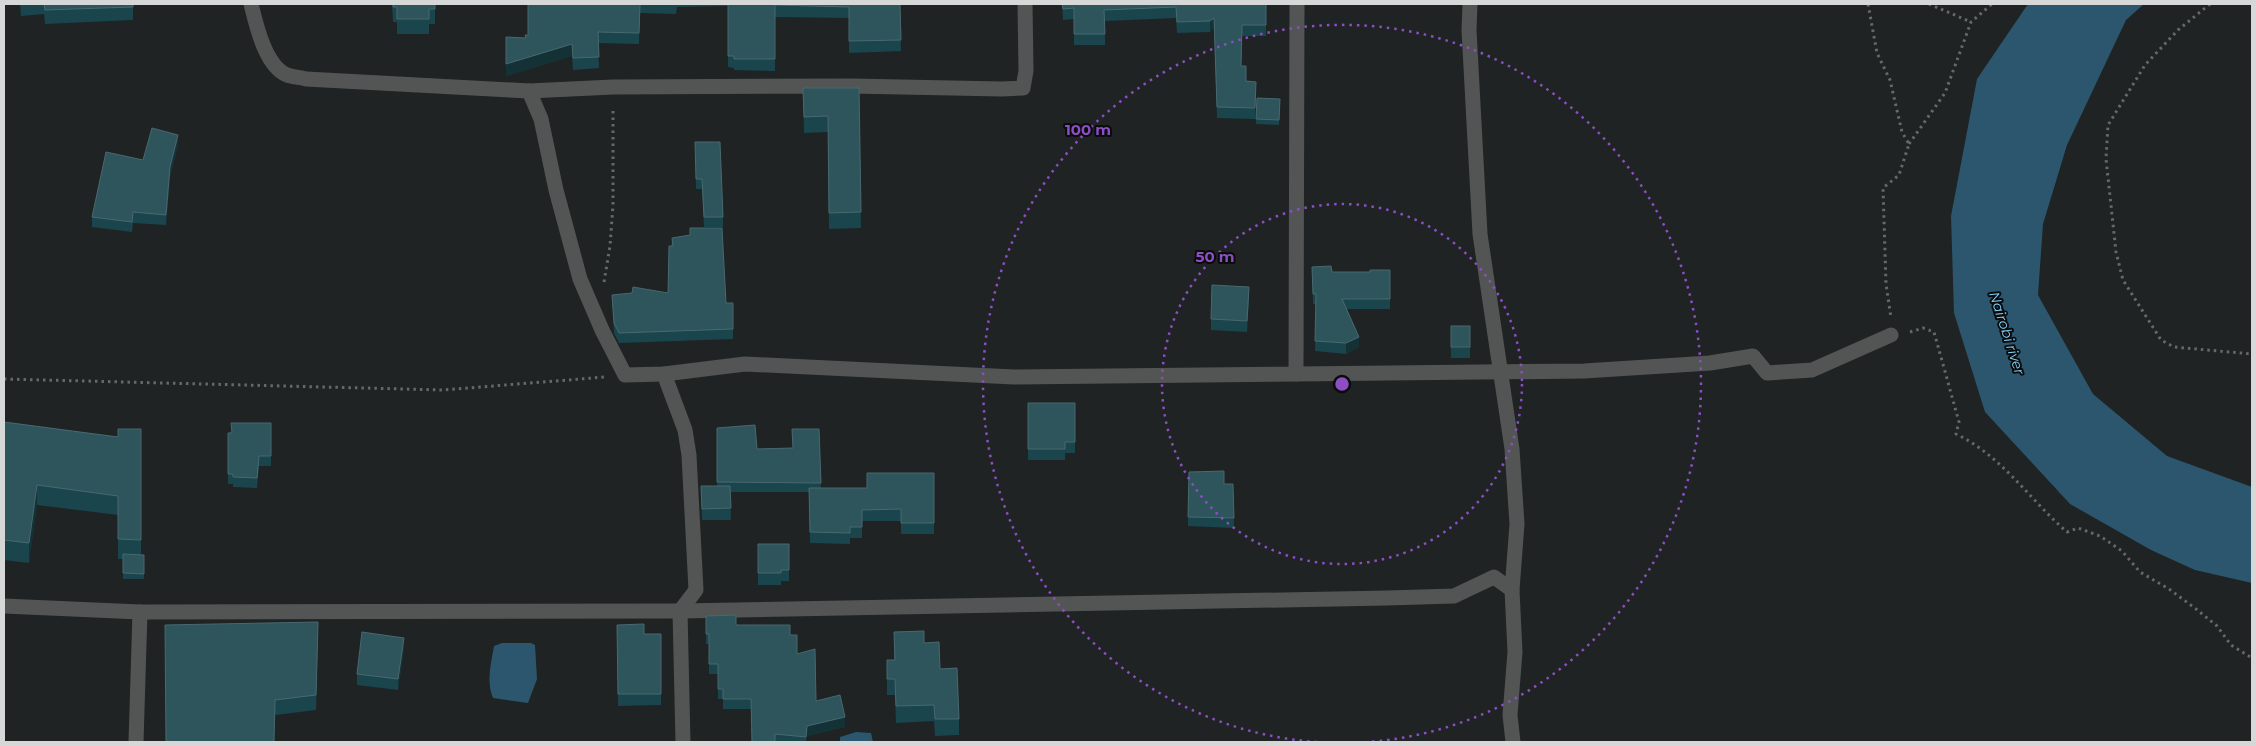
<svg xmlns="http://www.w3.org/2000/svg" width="2256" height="746" font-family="Montserrat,sans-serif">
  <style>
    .water { fill: #2b566e }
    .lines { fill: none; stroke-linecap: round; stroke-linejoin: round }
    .path { stroke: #656968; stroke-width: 3; stroke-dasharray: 2.5 4; stroke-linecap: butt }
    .minor { stroke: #525554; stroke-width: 15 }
    .wall { fill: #1a454d }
    .shaded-wall { fill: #143136 }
    .building { fill: #2e555c; stroke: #48696f }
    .ring { fill: none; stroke: #8d4ec4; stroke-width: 2.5; stroke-dasharray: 2.5 5 }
    .labels { text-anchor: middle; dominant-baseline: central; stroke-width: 4; stroke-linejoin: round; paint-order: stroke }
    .water-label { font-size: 14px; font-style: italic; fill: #85cdf6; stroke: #0a0c0c }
    .centre { fill: #8d4ec4; stroke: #0a0c0c; stroke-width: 2.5 }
    .ring-label { font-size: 15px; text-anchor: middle; font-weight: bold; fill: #8d4ec4; stroke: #0a0c0c; stroke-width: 4; stroke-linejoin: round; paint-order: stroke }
  </style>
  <rect width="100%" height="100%" fill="#1f2323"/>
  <g class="water">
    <polygon points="2028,4 2144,4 2126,20 2067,145 2043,224 2038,295 2093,394 2167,456 2252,487 2252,583 2195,570 2151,550 2070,504 1985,412 1954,313 1951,216 1977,79"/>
    <path d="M502 643H531L535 645 537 679 528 703 493 698C486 682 491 663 494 646Z"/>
    <polygon points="856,732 871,733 873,742 840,742 840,737"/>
  </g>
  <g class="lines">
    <g class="path">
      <polyline points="1868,4 1877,53 1890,80 1902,132 1909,144 1899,175 1883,188 1886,284 1891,318"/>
      <polyline points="1929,4 1971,22"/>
      <polyline points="2210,4 2178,30 2145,65 2108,125 2106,159 2116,252 2123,280 2161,340 2174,347 2252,354"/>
      <polyline points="1909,144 1945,93 1971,22 1992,4"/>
      <polyline points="604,282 610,246 613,205 613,107"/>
      <path d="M1910 332 1923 328 1934 332 1959 422 1956 434C2002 456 2029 499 2067 532L2078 528 2100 536 2122 551 2140 572 2169 589 2196 609 2217 626 2231 645 2252 658"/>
      <polyline points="4,379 443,390 605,377"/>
    </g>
    <g class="minor">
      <path d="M251 4C256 24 265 66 287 75 292 77 300 77 306 79L529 91 613 87 851 86 1002 89 1023 88 1026 71 1025 4"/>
      <polyline points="1470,4 1469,30 1480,234 1512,449 1517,524 1512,590"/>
      <polyline points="529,91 541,119 556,190 580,279 602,330 625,375 664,374 745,364 1014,377 1296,374 1297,4"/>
      <polyline points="664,374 685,430 689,455 696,590 680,611 683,742"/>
      <polyline points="1296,374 1584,371 1710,363 1753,356 1767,373 1812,370 1891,335"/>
      <polyline points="4,606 140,612 680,611 1387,598 1454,596 1494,577 1512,590 1515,652 1510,715 1513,742"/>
      <polyline points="136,742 140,612"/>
    </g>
  </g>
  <g class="wall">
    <polygon points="20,4 133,4 133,20 45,24 44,14 21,16"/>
    <polygon points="392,4 435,4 435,24 429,24 429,34 397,34 397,22 393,22"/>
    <polygon points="528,4 900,4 901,51 849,53 849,18 775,17 775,71 734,70 734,68 728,67 728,6 677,7 676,14 640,13 639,44 598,43 599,68 573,70 572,56 506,76 506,37 525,38 528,35"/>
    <polygon points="1062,4 1266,4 1266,36 1242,36 1241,66 1246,81 1256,82 1255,119 1217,118 1214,28 1210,32 1177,33 1176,18 1105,21 1105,45 1074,45 1074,19 1063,20"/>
    <polygon points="803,88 859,88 861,228 829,229 828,132 804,133"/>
    <polygon points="1257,98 1280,99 1279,125 1256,124"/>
    <polygon points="695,142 723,217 723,227 704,227 702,189 696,189"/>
    <polygon points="178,145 170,177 166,225 133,223 132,232 92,227 92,217 143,160"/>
    <polygon points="672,238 726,303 733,303 733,339 619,343 614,333 612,295 668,293"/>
    <polygon points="1312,267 1332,272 1370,272 1390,270 1390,309 1347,309 1359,347 1346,354 1315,351 1316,304 1313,304"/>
    <polygon points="1249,298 1247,332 1211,330 1211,319"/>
    <rect x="1451" y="326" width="19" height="32"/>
    <polygon points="1028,403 1075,403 1075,453 1065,453 1065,460 1028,460"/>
    <polygon points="4,422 118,437 141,429 141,555 144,555 144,579 123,579 123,559 118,559 118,515 37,505 29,563 4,560"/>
    <polygon points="271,423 271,466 259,466 257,488 233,487 233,484 228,484 228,433"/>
    <polygon points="717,428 757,449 793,448 792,429 819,429 821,488 867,488 934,473 934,534 901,534 901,521 862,521 862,538 850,538 850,544 810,543 809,492 730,492 731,520 702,520 701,486 717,486"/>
    <polygon points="1224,484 1233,484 1234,528 1188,526 1188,517"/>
    <polygon points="758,544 789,544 789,581 781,581 781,585 758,585"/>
    <polygon points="706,616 736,625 790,635 816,701 845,727 807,736 806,742 752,742 751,709 723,709 723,699 718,699 718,674 709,674 709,644 706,644"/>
    <polygon points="617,625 644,634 661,634 661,705 618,706"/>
    <polygon points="894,632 924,643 959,719 959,735 935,736 934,721 896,723 895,695 887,695 887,660 894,660"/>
    <polygon points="318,638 316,710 275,715 166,742"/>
    <polygon points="404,649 398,690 357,685 357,674"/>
  </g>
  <g class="shaded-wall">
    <polygon points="1214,18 1214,28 1210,32 1210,21"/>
    <polygon points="572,44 572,56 506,76 506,64"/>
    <polygon points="178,135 178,145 170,177 166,225 166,215 170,167"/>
    <polygon points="1359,337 1359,347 1346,354 1346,343"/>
    <polygon points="37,485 37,505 29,563 29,543"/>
    <polygon points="404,638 404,649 398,690 398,679"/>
    <polygon points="845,717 845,727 807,736 806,742 807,726"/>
  </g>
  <g class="building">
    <polygon points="44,4 133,4 133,7 45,10"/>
    <polygon points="393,4 435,4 435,9 429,9 429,19 397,19 397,7 393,7"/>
    <polygon points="528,4 640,4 639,33 598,32 599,57 573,58 572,44 506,64 506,37 526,38 525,35 528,35"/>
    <polygon points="728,4 900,4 901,40 849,41 849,7 775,5 775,59 734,59 734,56 728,56"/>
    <polygon points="1062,4 1266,4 1266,25 1242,25 1241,66 1246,66 1246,81 1256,82 1255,108 1217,107 1214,18 1210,21 1177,22 1176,7 1104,10 1105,34 1074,34 1074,8 1063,9"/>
    <polygon points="803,88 859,88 861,212 829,213 828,116 804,117"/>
    <polygon points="1257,98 1280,99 1279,120 1256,119"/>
    <polygon points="152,128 178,135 170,167 166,215 133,212 132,222 92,217 106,152 143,160"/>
    <polygon points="695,142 720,142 723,217 704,217 702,179 696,179"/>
    <polygon points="690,228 722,228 726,303 733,303 733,329 619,333 614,323 612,295 632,293 633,287 668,293 669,246 673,246 672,238 690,235"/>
    <polygon points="1331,266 1332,272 1370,272 1370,270 1390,270 1390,299 1342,299 1359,337 1346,343 1315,341 1316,294 1313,294 1312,267"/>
    <polygon points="1212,285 1249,287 1247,321 1211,319"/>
    <rect x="1451" y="326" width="19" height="21"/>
    <polygon points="1028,403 1075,403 1075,442 1065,442 1065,449 1028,449"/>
    <polygon points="4,422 118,437 118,429 141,429 141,540 118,539 118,496 37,485 29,543 4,540"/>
    <polygon points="231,423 271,423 271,456 259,456 257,478 233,477 233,474 228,474 228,433 232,433"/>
    <polygon points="755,425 757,449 793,448 792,429 819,429 821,483 717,482 717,428"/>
    <polygon points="1224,471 1224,484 1233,484 1234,518 1188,517 1189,472"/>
    <polygon points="867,473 934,473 934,523 901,523 901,509 862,510 862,527 850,527 850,533 810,532 809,488 867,488"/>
    <polygon points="701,486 730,486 731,508 702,509"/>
    <polygon points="758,544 789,544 789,570 781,570 781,573 758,573"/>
    <polygon points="123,554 144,555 144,574 123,573"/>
    <polygon points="736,615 736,625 790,625 790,635 797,635 797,654 815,649 816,701 840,695 845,717 807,726 806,737 775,734 775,742 752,742 751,699 723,699 723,689 718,689 718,664 709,664 709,634 706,634 706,616"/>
    <polygon points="318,622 316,695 275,700 274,742 166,742 165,625"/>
    <polygon points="644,624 644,634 661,634 661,694 618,694 617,625"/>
    <polygon points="924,631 924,643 939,642 940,669 957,668 959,719 935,719 934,705 896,706 895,679 887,679 887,660 895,660 894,632"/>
    <polygon points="362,632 404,638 398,679 357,674"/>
  </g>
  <g class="ring">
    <circle cx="1342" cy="384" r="180"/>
    <path d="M1317 742A359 359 0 1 1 1367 742"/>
  </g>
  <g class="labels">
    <g class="water-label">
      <text transform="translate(2007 333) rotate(72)">Nairobi river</text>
    </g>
  </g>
  <circle cx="1342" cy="384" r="8" class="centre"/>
  <g class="ring-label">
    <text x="1088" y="135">100 m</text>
    <text x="1215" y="262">50 m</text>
  </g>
  <rect width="2256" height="746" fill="none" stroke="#d5d8d7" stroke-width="10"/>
</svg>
